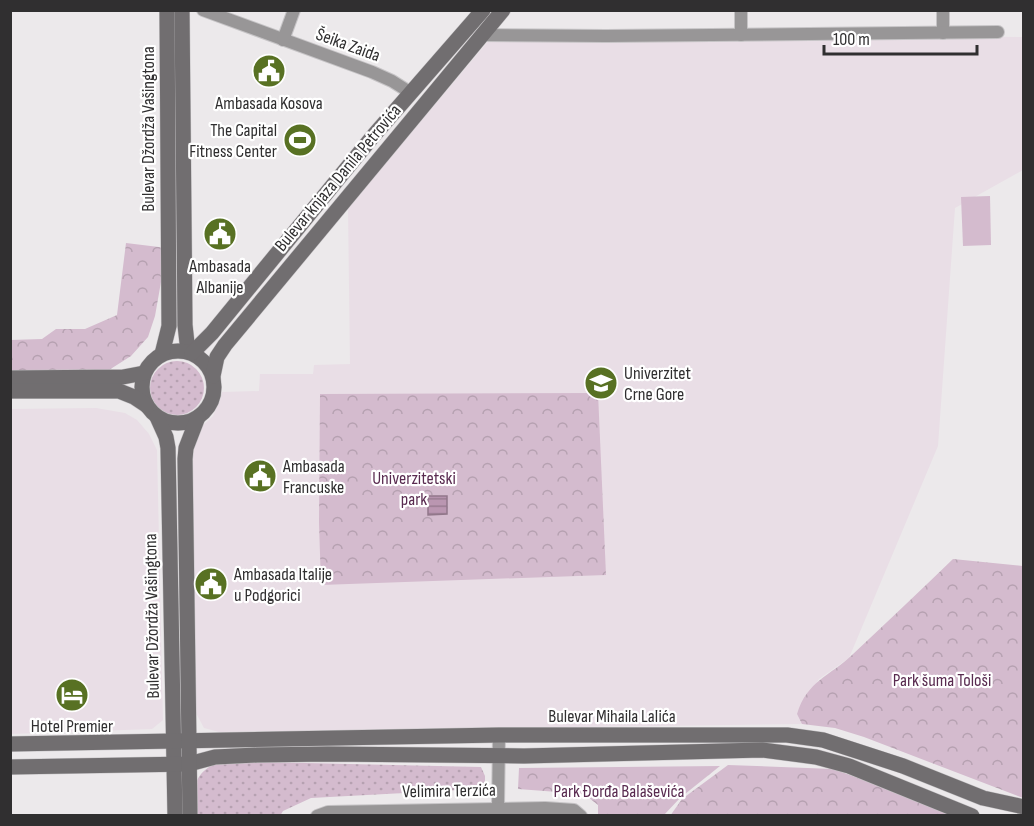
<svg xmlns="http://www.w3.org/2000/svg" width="1034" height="826" font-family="'Sofia Sans Condensed',sans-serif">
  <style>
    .built { fill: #e9dee6 }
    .grass { fill: url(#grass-dots) }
    .forest { fill: url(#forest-crowns) }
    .pitch { fill: #d4bbce }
    .water { fill: url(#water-rules); stroke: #91778a; stroke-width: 1.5 }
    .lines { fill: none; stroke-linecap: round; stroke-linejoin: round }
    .street-casing { stroke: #c6c4c6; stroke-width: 14 }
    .secondary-casing { stroke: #c6c4c6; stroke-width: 16 }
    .street { stroke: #989697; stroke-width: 12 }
    .secondary { stroke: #716e70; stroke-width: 15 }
    .labels { text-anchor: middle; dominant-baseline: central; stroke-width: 4.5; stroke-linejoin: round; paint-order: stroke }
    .street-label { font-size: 18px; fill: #302f30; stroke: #fff }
    .poi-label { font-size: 18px; fill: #302f30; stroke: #fff }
    .park-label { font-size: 18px; fill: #592b50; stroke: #fff }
  </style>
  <defs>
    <pattern id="grass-dots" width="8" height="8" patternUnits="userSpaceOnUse" patternTransform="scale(1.5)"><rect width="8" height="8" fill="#d4bbce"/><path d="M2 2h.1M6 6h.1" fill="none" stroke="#b6a1b1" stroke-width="1.8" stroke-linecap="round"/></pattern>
    <pattern id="forest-crowns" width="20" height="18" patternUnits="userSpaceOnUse" patternTransform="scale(1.5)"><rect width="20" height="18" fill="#d4bbce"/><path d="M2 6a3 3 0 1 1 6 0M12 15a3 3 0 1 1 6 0" fill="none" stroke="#b6a1b1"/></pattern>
    <pattern id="water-rules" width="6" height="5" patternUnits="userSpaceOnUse" patternTransform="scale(1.5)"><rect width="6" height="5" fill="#ba96b1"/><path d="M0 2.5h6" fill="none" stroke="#987b90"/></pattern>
  </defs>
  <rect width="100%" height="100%" fill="#ece9eb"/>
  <g class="built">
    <polygon points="929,36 1023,37 1023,170 955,208 938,446 849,658 819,679 797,714 802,724 219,732 204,728 196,713 188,453 197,431 213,416 220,400 222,392 259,391 260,374 313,374 314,365 350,364 348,208 490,39"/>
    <polygon points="96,408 125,413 137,420 149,434 157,450 163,720 152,729 11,734 11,409"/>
  </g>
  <g class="grass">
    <circle cx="177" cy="388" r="27"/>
    <path d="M218 761 481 767 485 776V783L479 789 311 798 283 811 280 816H230L228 814 227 815H196C195 785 190 778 218 761Z"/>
  </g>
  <g class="forest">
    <polygon points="126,243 167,248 155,316 148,337 131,356 109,370 11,370 10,340 42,339 56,329 85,329 117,315"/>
    <polygon points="598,393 606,575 321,585 319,523 320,394"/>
    <path d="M953 559 1023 566V798L864 737 835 728 802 724 797 714C807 681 830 676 852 655 886 623 920 591 953 559Z"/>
    <polygon points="728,765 833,769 884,787 955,816 670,816 682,799"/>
    <polygon points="720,766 680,798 664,815 598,815 598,805 584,794 518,789 519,768"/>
  </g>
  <polygon class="pitch" points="990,196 991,245 963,246 961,197"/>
  <polygon class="water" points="428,496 447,496 447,514 428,515"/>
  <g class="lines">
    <g class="street-casing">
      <g id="street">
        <polyline points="203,10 372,72 392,81 411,93"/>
        <polyline points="741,10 741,35"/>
        <polyline points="943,10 943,33"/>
        <polyline points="481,35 606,36 998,32"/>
        <polyline points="283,40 294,10"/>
        <polyline points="498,808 499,735"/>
        <polyline points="317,816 328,812 545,808 574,810 581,816"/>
      </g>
    </g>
    <g class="secondary-casing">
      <g id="secondary">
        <polyline points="182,10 185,325 188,352"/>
        <circle cx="178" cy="387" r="36"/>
        <polyline points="192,353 212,333 374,135 483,10"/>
        <polyline points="162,354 169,326 167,10"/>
        <polyline points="213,376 217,357 225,345 503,10"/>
        <polyline points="10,378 123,377 144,373"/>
        <polyline points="10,391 119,391 134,397 146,405"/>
        <polyline points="157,417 166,437 168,448 175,816"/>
        <polyline points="10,744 499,735 787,735 823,740 903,766 983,798 1024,807"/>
        <polyline points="10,767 189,764 215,757 257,755 328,754 524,756 762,750 816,757 849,766 972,816"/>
        <polyline points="190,816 185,459 186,448 198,417"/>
      </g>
    </g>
    <use href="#street" class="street"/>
    <use href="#secondary" class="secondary"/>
  </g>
  <defs>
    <g id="civic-disc" transform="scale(1.725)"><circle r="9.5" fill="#587123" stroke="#fff"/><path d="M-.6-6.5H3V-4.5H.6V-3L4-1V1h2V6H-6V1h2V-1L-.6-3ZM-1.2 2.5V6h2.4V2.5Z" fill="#fff"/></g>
    <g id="stadium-disc" transform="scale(1.725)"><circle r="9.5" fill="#587123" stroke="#fff"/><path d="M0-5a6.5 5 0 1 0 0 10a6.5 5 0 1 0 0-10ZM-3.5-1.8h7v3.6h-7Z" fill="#fff"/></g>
    <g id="university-disc" transform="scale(1.725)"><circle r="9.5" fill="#587123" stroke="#fff"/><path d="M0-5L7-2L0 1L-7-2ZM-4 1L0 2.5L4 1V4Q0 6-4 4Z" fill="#fff"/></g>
    <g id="hotel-disc" transform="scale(1.725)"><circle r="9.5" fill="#587123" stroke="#fff"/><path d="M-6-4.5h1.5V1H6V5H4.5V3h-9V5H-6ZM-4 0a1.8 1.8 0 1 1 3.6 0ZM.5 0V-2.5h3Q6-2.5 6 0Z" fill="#fff"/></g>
  </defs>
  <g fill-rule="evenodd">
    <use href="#civic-disc" x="269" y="71"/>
    <use href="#stadium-disc" x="300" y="140"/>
    <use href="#civic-disc" x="220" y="234"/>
    <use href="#university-disc" x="601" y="383"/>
    <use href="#civic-disc" x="260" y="476"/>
    <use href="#civic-disc" x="211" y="584"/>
    <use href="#hotel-disc" x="72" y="695"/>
  </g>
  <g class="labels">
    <g class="street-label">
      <text transform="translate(348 45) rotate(20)">Šeika Zaida</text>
      <text transform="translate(148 129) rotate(-90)">Bulevar Džordža Vašingtona</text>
      <text transform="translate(338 178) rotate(-50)">Bulevar knjaza Danila Petrovića</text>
      <text transform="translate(152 616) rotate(-91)">Bulevar Džordža Vašingtona</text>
      <text x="612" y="716">Bulevar Mihaila Lalića</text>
      <text transform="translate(449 791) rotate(-1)">Velimira Terzića</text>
    </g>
    <g class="poi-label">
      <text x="269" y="103">Ambasada Kosova</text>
      <text x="277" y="130" text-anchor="end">The Capital<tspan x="277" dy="21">Fitness Center</tspan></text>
      <text x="220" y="266">Ambasada<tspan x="220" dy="21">Albanije</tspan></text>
      <text x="624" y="373" text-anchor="start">Univerzitet<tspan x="624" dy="21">Crne Gore</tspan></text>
      <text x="283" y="466" text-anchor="start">Ambasada<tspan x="283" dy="21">Francuske</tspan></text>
      <text x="234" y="574" text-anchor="start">Ambasada Italije<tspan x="234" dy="21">u Podgorici</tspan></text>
      <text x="72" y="726">Hotel Premier</text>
    </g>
    <g class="park-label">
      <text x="414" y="478">Univerzitetski<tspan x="414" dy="21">park</tspan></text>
      <text x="942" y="680">Park šuma Tološi</text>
      <text x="619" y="791">Park Đorđa Balaševića</text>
    </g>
  </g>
  <rect width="1034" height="826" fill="none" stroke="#302f30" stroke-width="24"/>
  <path d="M824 45v9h153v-9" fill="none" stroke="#302f30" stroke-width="3"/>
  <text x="833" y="45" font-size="18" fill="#302f30" stroke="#ffffff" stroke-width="4.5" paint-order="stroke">100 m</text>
</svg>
